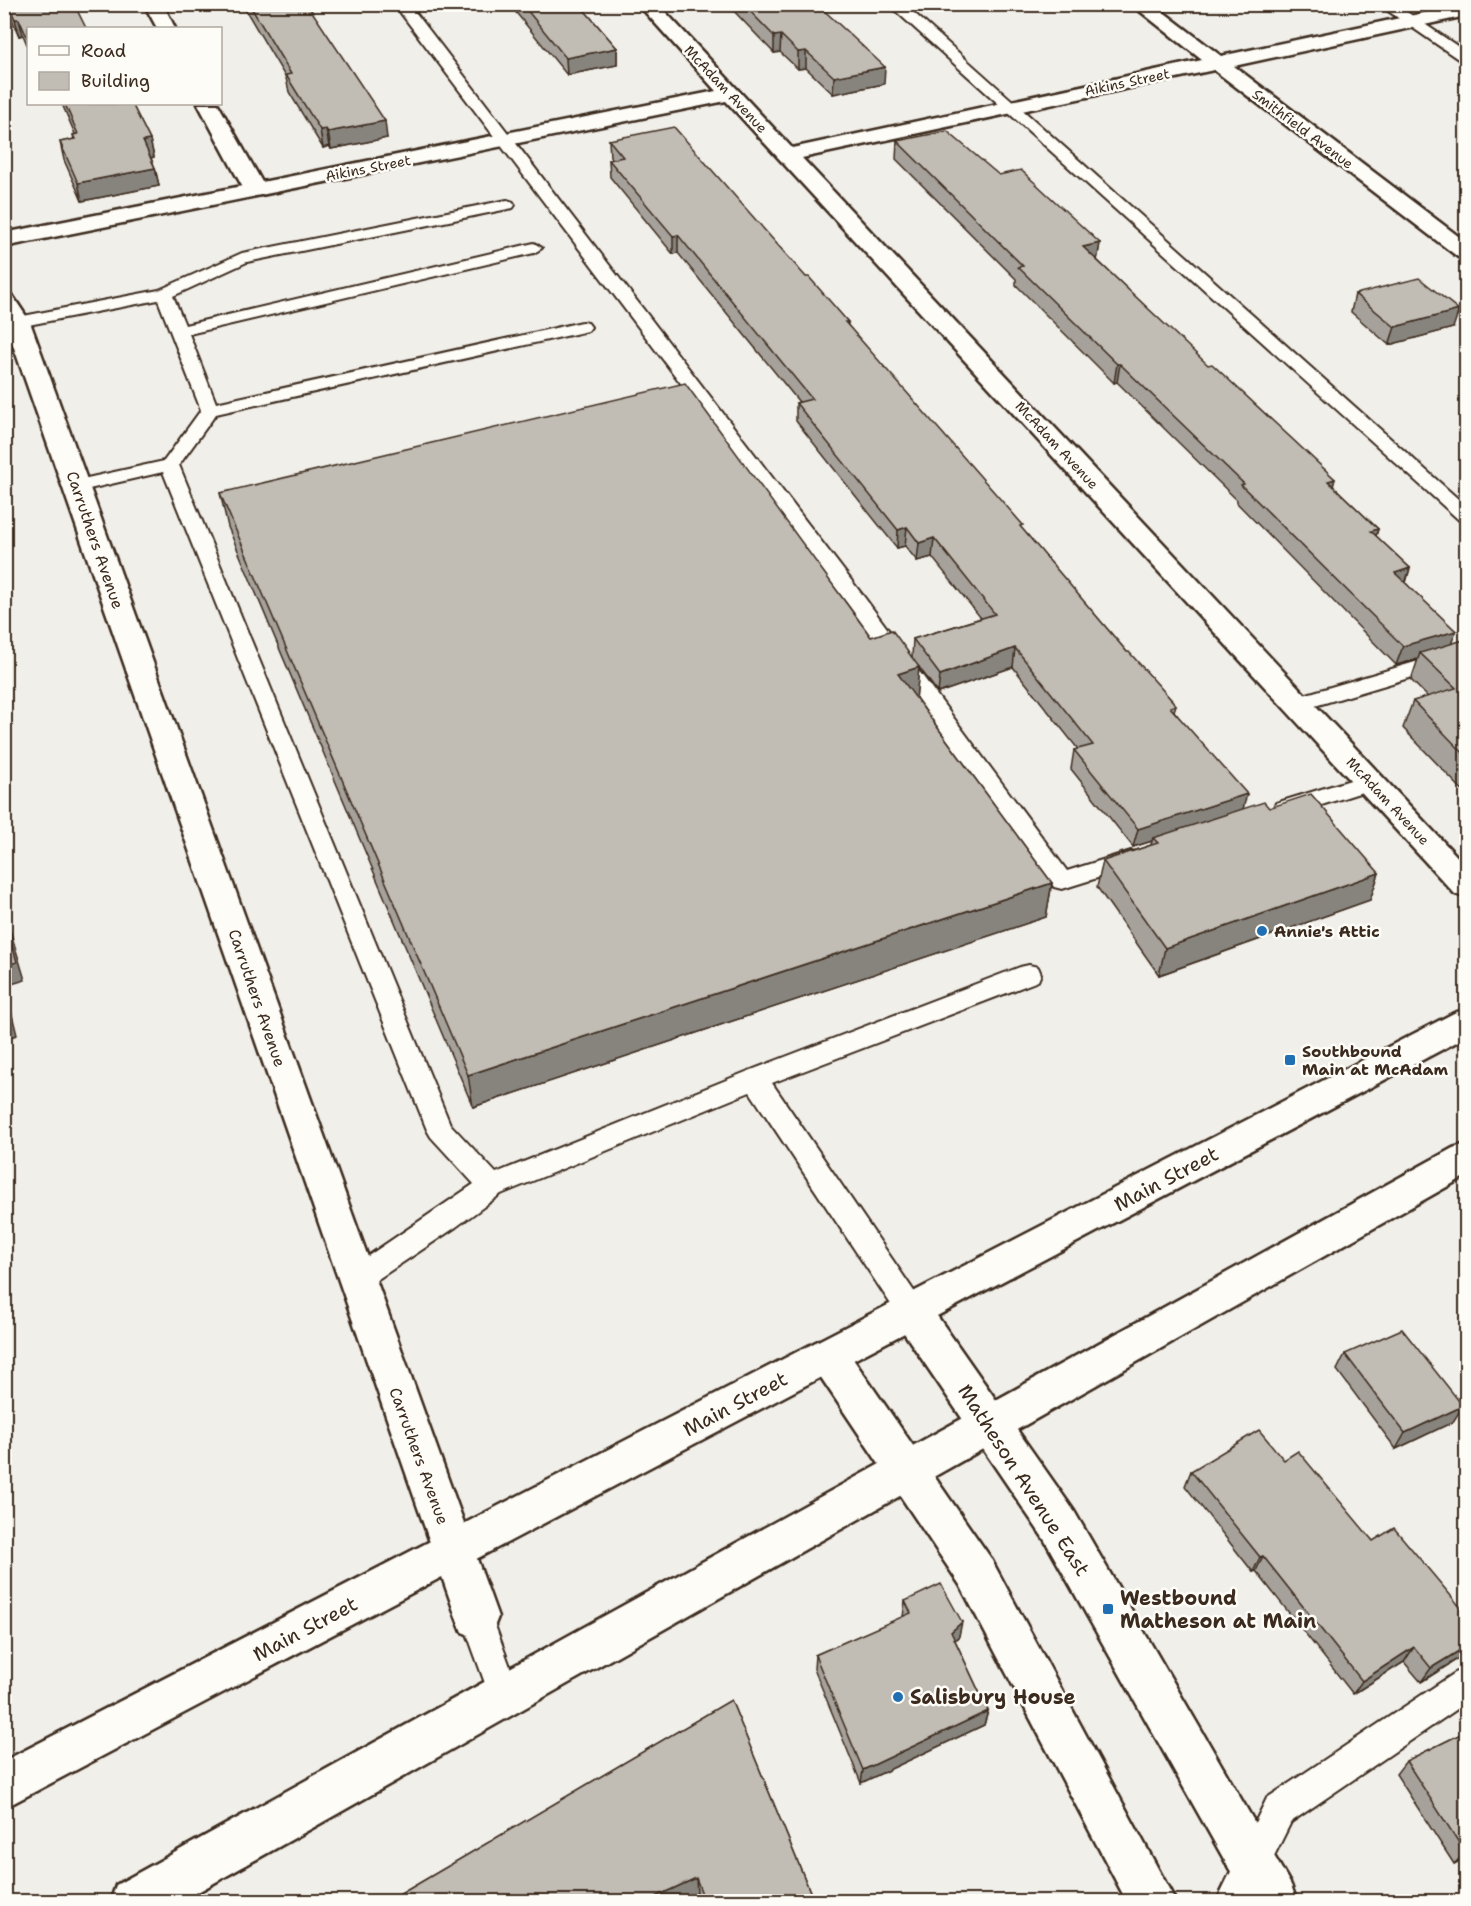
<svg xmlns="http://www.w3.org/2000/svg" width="1471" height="1906" font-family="'Shantell Sans',sans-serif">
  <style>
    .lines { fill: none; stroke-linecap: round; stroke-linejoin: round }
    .service-casing { stroke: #3b2a1e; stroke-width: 4 }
    .minor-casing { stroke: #3b2a1e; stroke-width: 5 }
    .primary-casing { stroke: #3b2a1e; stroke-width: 5 }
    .service { fill: #fdfcf7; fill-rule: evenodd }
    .minor { fill: #fdfcf7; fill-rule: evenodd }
    .primary { fill: #fdfcf7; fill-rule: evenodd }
    .wall { fill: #a6a29b; stroke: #3b2a1e; stroke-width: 1.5 }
    .shaded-wall { fill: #87847e; stroke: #3b2a1e; stroke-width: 1.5 }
    .building { fill: #c1bcb4; stroke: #3b2a1e; stroke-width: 1.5 }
    .poi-dot { fill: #1f6fb2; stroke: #fdfcf7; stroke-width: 2 }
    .labels { text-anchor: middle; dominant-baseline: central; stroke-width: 5; stroke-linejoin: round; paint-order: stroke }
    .far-street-label { font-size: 14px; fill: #3b2a1e; stroke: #fdfcf7 }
    .street-label { font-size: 16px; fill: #3b2a1e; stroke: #fdfcf7 }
    .poi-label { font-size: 16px; font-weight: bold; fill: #3b2a1e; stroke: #fdfcf7; text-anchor: start }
    .near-street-label { font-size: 20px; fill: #3b2a1e; stroke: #fdfcf7 }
    .near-poi-label { font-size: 20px; font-weight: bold; fill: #3b2a1e; stroke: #fdfcf7; text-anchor: start }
  </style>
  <rect width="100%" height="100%" fill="#f1efea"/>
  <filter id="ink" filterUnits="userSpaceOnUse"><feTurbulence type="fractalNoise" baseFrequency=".0167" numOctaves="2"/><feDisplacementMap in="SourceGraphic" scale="12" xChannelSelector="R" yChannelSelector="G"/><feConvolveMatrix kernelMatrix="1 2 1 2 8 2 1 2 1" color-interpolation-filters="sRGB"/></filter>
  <g filter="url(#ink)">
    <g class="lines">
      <g class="service-casing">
        <g id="service">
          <polygon points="394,4 409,4 864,597 1067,871 1131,851 1139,853 1142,859 1139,865 1062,889 1054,887 850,607"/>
          <polygon points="888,4 904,4 1466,506 1466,522 1459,520"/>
          <polygon points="1378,4 1395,4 1466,52 1466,62 1461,61"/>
          <polygon points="507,200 513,202 515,205 513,208 247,262 173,296 185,325 534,243 542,248 534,253 189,334 216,403 582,322 588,323 591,327 588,331 216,414 179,465 450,1124 496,1173 746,1072 1020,967 1029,965 1038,967 1041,974 1038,981 772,1083 922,1303 926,1312 922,1321 912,1324 902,1321 750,1092 501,1194 456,1227 366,1287 356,1291 346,1287 342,1279 346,1271 474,1184 431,1137 427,1130 163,472 76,492 69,490 67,486 69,482 164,461 201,410 158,300 18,327 12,326 9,322 12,318 18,317 159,290 242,253"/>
          <polygon points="1466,647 1466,661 1298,711 1290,709 1287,704 1290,699"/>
          <polygon points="1370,774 1378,777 1381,782 1378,787 1284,817 1276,815 1273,809 1276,803"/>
          <polygon points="477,1602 488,1606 521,1697 516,1708 505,1713 494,1708 461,1617 466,1606"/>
          <polygon points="1466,1668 1466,1703 1291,1822 1251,1902 1216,1902 1267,1798 1455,1673"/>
        </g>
      </g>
      <g class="minor-casing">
        <g id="minor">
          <polygon points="144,4 163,4 175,28 157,28"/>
          <polygon points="638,4 658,4 792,148 1202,60 1131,4 1153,4 1221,56 1466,4 1466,16 1234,66 1466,242 1466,259 1458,257 1214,70 802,158 1466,866 1466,898 1455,894 726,101 4,247 4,233 242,186 198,104 218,104 262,182 716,91"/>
          <polygon points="4,293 12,295 30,322 498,1617 492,1632 477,1638 462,1632 456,1617 4,319"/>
          <polygon points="912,1295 926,1300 1074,1511 1291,1885 1297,1902 1248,1902 1044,1539 898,1324 893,1312 898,1300"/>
          <polygon points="828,1338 842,1343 990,1557 1176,1902 1127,1902 960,1585 814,1367 809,1355 814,1343"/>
        </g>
      </g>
      <g class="primary-casing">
        <g id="primary">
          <polygon points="1466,1009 1466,1037 4,1808 4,1761 1454,1013"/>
          <polygon points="1466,1144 1466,1176 316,1826 180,1902 110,1902 116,1885 1286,1240 1453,1148"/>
        </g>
      </g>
      <use href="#service" class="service"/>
      <use href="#minor" class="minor"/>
      <use href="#primary" class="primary"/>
    </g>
    <g class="wall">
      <polygon points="4,4 74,4 28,28 28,47 23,35 19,36 9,13 4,14"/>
      <polygon points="242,4 307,4 387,138 331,149 329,146 323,148 289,92 286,78"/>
      <polygon points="509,4 579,4 617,48 617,65 567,75"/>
      <polygon points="730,4 817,4 884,84 833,94 806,68 798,69 780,52 774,53 730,7"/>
      <polygon points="62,104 132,104 150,140 154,157 151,158 155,168 159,186 82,201 64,160 60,142 74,139 73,135 75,134"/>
      <polygon points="609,140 806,277 848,322 848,326 1127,652 1176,705 1174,711 1243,809 1269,808 1379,873 1370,900 1159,975 1097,887 1103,861 1151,845 1152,841 1133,847 1071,769 1074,750 1078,749 1013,667 938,693 919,667 916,698 1052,883 1046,917 473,1107 228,527 220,493 871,637 912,657 913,639 981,618 932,557 917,561 905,546 897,548 796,421 796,403 799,402 678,253 673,254 610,177 609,160 612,159 610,157"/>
      <polygon points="897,141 999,175 1100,243 1097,260 1378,529 1376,536 1410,568 1406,583 1451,644 1467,639 1467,795 1403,728 1413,701 1428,697 1411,680 1418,659 1396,665 1237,503 1237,500 1117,382 1114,383 1016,285 1016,279 896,159"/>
      <polygon points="1355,294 1453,328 1389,345 1351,312"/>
      <polygon points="1345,1354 1453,1422 1396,1449 1337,1370"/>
      <polygon points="1284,1460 1373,1541 1467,1615 1467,1653 1421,1682 1404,1662 1353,1694 1256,1571 1253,1572 1185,1486 1191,1471"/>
      <polygon points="905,1601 959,1636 955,1640 988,1711 984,1725 861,1783 814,1669 815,1655 903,1617"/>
      <polygon points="731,1700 811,1894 811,1902 700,1902 697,1893 679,1902 387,1902"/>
      <polygon points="1467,1731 1467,1861 1465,1858 1454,1864 1396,1774 1406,1761"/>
    </g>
    <g class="shaded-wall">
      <polygon points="4,4 7,4 9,13 4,14"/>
      <polygon points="15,19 19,19 23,35 19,36"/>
      <polygon points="781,35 780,52 774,53 774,36"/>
      <polygon points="617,48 617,65 567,75 566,58"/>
      <polygon points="806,51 806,68 798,69 798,52"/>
      <polygon points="885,67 884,84 833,94 834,77"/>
      <polygon points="385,121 387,138 331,149 328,132"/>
      <polygon points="326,129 329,146 323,148 320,130"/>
      <polygon points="150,140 154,157 147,159 143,141"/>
      <polygon points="155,168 159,186 82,201 78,183"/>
      <polygon points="678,235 678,253 673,254 673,236"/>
      <polygon points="1100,243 1097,261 1083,247"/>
      <polygon points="1459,310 1453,328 1389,345 1395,327"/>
      <polygon points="1117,364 1120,364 1117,382 1114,383"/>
      <polygon points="1335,479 1330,498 1328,481"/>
      <polygon points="907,527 905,546 897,548 898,530"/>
      <polygon points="1378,529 1372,548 1371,531"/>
      <polygon points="934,538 932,557 917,561 919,543"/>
      <polygon points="1410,568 1404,587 1395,573"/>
      <polygon points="1456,631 1449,650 1420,653 1418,659 1396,665 1403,646"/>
      <polygon points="1015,648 1013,667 938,693 940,675"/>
      <polygon points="919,667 916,701 898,674"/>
      <polygon points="1247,794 1242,813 1153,838 1152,841 1133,847 1138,829"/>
      <polygon points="1379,873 1370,900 1159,975 1165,948"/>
      <polygon points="1052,883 1046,917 473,1107 468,1075"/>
      <polygon points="4,910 25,980 5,986 17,1035 4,1039"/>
      <polygon points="1463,1406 1453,1422 1396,1449 1405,1433"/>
      <polygon points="1263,1556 1256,1571 1253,1572 1260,1557"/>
      <polygon points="962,1622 959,1636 948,1646 951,1632"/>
      <polygon points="1467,1646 1467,1653 1421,1682 1431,1668"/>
      <polygon points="1414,1647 1404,1662 1353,1694 1362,1681"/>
      <polygon points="988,1711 984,1725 861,1783 863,1770"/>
      <polygon points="1467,1851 1467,1857 1465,1858 1454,1864"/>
      <polygon points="696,1878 697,1893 679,1902 644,1902"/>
      <polygon points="811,1894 811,1902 800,1902"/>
    </g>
    <g class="building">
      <polygon points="8,4 74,4 86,28 28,28 28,37 27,37 19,19 15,19"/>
      <polygon points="249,4 307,4 385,121 328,132 326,129 320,130 286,75 291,74"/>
      <polygon points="522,4 579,4 617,48 566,58"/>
      <polygon points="743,4 817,4 885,67 834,77 806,51 798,52 781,35 774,36"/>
      <polygon points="65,104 132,104 150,140 143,141 155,168 78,183 60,142 75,139 73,135 78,134"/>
      <polygon points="674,127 806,277 809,277 848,322 845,322 1023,525 1020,526 1127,652 1129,652 1176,705 1170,707 1247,794 1138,829 1074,750 1093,745 1015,648 940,675 913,639 995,614 934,538 919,543 907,527 898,530 796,403 812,399 678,235 673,236 609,160 623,157 609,140"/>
      <polygon points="947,131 999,175 1021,170 1100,243 1083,247 1208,365 1212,364 1335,479 1328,481 1378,529 1371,531 1410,568 1395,573 1456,631 1403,646 1241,485 1244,484 1120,364 1117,364 1018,267 1023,266 897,141"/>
      <polygon points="1419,278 1459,310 1395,327 1355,294"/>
      <polygon points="685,383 871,637 892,630 919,667 898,674 1052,883 468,1075 220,493"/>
      <polygon points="1467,639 1467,757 1413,701 1456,688 1420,653"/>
      <polygon points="1311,794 1379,873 1165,948 1103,861 1158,843 1153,838 1264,802 1269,808"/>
      <polygon points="4,919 17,962 4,966"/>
      <polygon points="4,998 9,1016 4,1018"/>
      <polygon points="1402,1329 1463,1406 1405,1433 1345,1354"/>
      <polygon points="1259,1430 1284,1460 1298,1451 1373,1541 1394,1528 1467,1615 1467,1646 1431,1668 1414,1647 1362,1681 1263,1556 1260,1557 1191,1471"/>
      <polygon points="941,1584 962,1622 951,1632 988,1711 863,1770 815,1655 911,1613 905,1601"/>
      <polygon points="731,1700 811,1894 800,1902 705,1902 696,1878 644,1902 387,1902"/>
      <polygon points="1467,1731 1467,1851 1465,1852 1406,1761"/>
    </g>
  </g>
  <g class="poi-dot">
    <circle cx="1262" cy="931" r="6"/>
    <rect x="1284" y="1054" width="12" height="12" rx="3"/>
    <rect x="1102" y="1603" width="12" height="12" rx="3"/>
    <circle cx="898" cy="1697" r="6"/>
  </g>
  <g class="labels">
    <g class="far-street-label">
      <text transform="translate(1127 82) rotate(-12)">Aikins Street</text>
      <text transform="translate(726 89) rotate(47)">McAdam Avenue</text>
      <text transform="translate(1303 129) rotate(37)">Smithfield Avenue</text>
      <text transform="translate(368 168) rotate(-11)">Aikins Street</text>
      <text transform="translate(1057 445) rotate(47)">McAdam Avenue</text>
      <text transform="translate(1388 801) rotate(47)">McAdam Avenue</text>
    </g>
    <g class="street-label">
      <text transform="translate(95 540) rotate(71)">Carruthers Avenue</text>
      <text transform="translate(257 998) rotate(71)">Carruthers Avenue</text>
      <text transform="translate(419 1456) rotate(70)">Carruthers Avenue</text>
    </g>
    <g class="poi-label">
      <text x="1274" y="931">Annie's Attic</text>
      <text x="1302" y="1051">Southbound<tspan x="1302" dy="18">Main at McAdam</tspan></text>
    </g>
    <g class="near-street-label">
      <text transform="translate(1166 1179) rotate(-28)">Main Street</text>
      <text transform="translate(735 1404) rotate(-28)">Main Street</text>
      <text transform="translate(1024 1480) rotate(57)">Matheson Avenue East</text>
      <text transform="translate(305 1629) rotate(-28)">Main Street</text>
    </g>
    <g class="near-poi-label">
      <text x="1120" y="1598">Westbound<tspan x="1120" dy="23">Matheson at Main</tspan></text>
      <text x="910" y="1697">Salisbury House</text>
    </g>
  </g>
  <rect width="1471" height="1906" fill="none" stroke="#fdfcf7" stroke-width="24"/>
  <rect x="12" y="12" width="1447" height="1882" fill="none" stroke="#3b2a1e" stroke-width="2" filter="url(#ink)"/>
  <rect x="27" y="27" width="195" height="78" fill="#fdfcf7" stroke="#afa8a0" stroke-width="1.5"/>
  <rect x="39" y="46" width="30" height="9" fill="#fdfcf7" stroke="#afa8a0" stroke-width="1.5"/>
  <text x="81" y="57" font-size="18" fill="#3b2a1e">Road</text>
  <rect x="39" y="72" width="30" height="18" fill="#c1bcb4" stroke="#afa8a0" stroke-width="1.5"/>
  <text x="81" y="87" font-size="18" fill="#3b2a1e">Building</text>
</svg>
